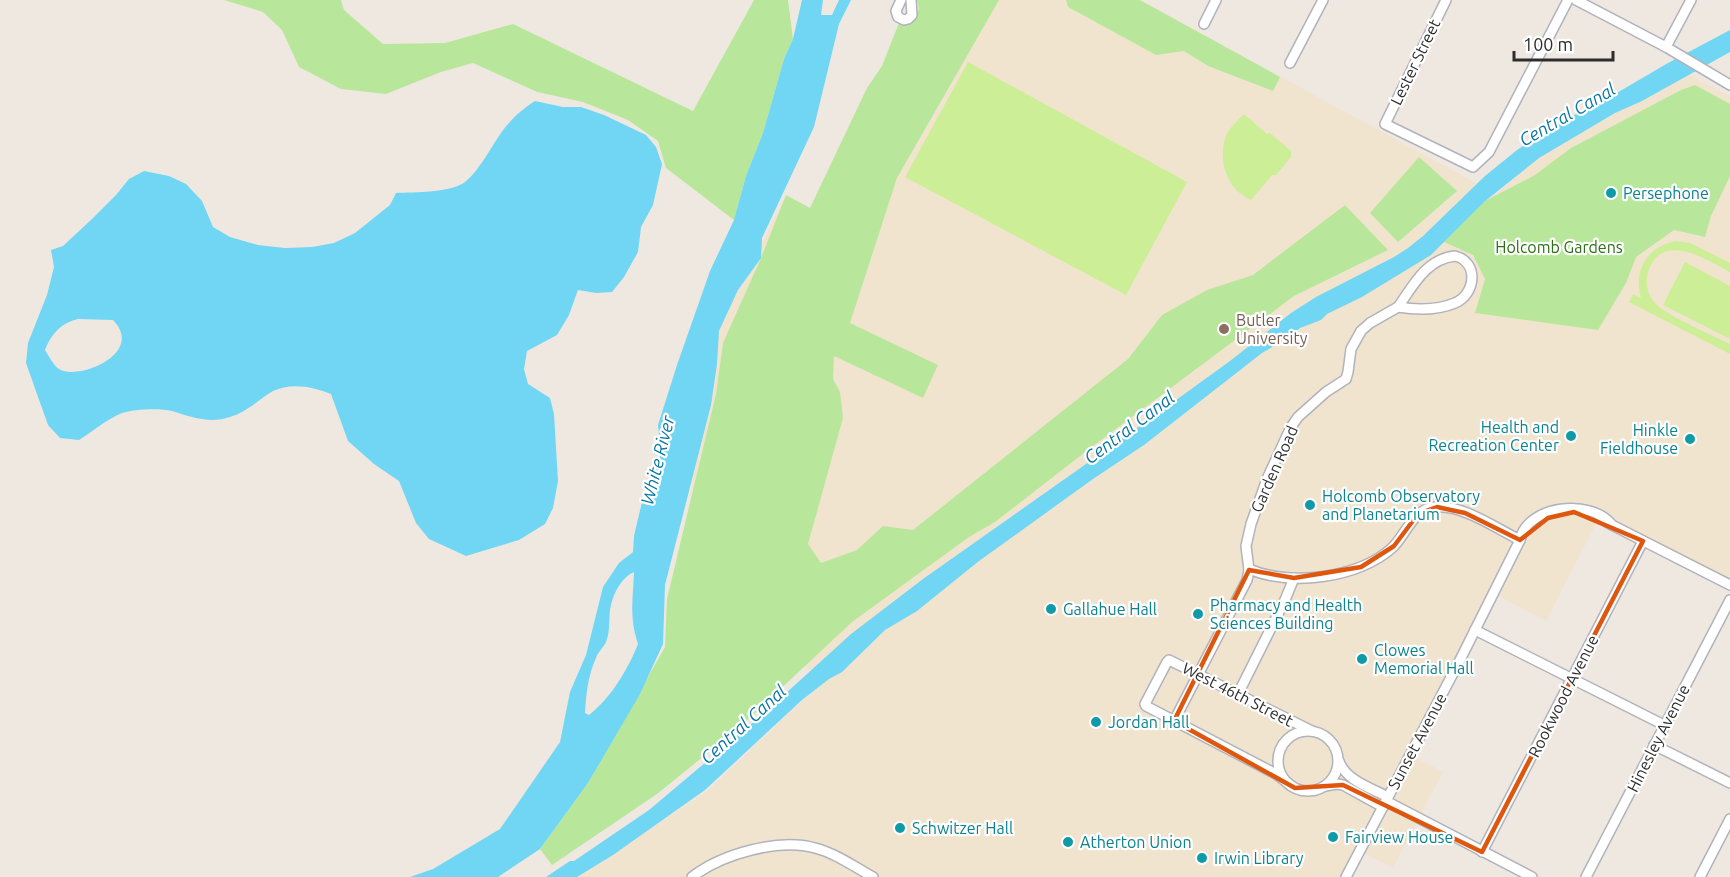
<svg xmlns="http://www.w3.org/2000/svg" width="1730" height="877" font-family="Ubuntu,sans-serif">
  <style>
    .education { fill: #f1e4cf }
    .green { fill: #b8e79b }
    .pitch { fill: #ccee96 }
    .water { fill: #70d6f4; fill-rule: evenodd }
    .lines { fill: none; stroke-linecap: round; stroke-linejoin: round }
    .minor-casing { stroke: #b0b3bd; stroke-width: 12 }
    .minor { stroke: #fff; stroke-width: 9 }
    .marked { fill: none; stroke: #df570e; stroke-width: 4.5; stroke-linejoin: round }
    .culture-dot { fill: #0f9aa8; stroke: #fff; stroke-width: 2 }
    .education-dot { fill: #8d6e63; stroke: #fff; stroke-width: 2 }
    .labels { text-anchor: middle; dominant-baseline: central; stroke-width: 4.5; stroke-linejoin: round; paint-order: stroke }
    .street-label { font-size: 16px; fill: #2d2d2d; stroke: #fff }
    .culture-label { font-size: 16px; fill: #0d838f; stroke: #fff; text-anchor: start }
    .park-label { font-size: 16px; fill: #2e6f18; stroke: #fff }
    .education-label { font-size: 16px; fill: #785e54; stroke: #fff; text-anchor: start }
    .water-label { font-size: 18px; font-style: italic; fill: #0876a6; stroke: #fff }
  </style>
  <rect width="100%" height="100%" fill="#efe8e0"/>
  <polygon class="education" points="917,0 1140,0 1496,194 1537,157 1682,71 1730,96 1730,582 1600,516 1546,621 1493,593 1411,755 1443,772 1393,868 1360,851 1346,877 577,877 706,792 803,700 829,679 667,599 691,498 693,468 658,450 786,195 810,208 867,88 882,66 899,23 906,25 913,20 919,9"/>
  <g class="green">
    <polygon points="224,0 341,0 344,10 383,44 445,43 513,24 693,111 754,0 788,0 793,39 784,59 763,133 746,176 734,220 666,168 658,141 628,120 583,102 537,92 473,63 441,72 386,94 341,89 299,67 282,30 263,12"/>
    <polygon points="917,0 999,0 897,178 850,323 938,365 923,398 834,356 833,379 840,392 843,418 808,544 821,563 857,550 883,526 913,530 1128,359 1162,315 1207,290 1253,275 1345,205 1388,250 1294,296 1093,446 995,522 969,537 852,622 741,726 657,794 552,865 540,849 588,783 665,647 667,599 716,394 723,343 761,258 786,195 810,208 867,88 882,66 899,23 906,25 913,20 919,9"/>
    <polygon points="1066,0 1140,0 1280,77 1273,91 1208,66 1184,51 1156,55 1068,7"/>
    <polygon points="1695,85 1730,104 1730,176 1711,216 1705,237 1674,230 1636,257 1626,283 1598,330 1475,313 1485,279 1473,255 1444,242 1483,202 1535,175 1571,148 1681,90"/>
    <polygon points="1419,157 1457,191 1398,242 1370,213"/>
  </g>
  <g class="pitch">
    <polygon points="968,62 1187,182 1126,295 905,177"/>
    <path d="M1244 114 1267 134 1270 133 1291 151V157L1276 175H1272L1251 200C1227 190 1217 160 1226 136 1230 127 1237 121 1244 114Z"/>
    <path d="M1676 241 1690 243 1730 263V272C1707 260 1662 230 1648 272 1645 282 1647 293 1654 302 1664 315 1713 335 1730 344V354L1629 302 1633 294 1641 298C1633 271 1647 246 1676 241Z"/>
    <polygon points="1685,262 1730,286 1730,339 1663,305"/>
  </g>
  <g class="water">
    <path d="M802 0H823L821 15H832L839 0H851L839 24 814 127 762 238 761 258 738 290 719 331 717 364 711 405 665 585 663 644 640 694 588 783 540 849 498 877H410L433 869 500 829 529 787 560 742 570 692 586 655 603 587 619 563 633 552 634 536 642 502 661 454 658 425 677 365 710 271 734 220 746 176 763 133 784 59 793 39ZM634 572C633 599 629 617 638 644 628 669 611 698 589 715L585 713C586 695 588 675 596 658 598 652 603 648 606 642 611 630 608 617 611 605 614 592 622 577 634 572Z"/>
    <polygon points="1730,30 1730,52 1642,101 1615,113 1539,158 1484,202 1431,255 1362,297 1327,314 1321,320 1300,328 1286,339 1262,353 1144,445 1093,479 979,561 917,611 885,630 842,672 829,679 802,700 705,790 613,855 577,877 546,877 570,861 574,861 649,810 763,714 851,634 923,579 1154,416 1230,361 1291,313 1316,297 1394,257 1408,248 1423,236 1485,176 1517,150 1559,122 1598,104 1668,63"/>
    <path d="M535 101 563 107H581L604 115 646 135 656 147 662 164 653 205 641 227 638 252 624 277 612 292 596 293 578 290 569 315 557 335 527 351 524 369 528 384 550 398 554 414 558 481 553 508 545 524 519 540 466 556 429 539 416 523 399 481 374 464 348 441 331 394C314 387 291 382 273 391 259 399 247 412 230 417 210 424 191 417 172 411 160 408 134 409 122 413 107 419 92 432 79 440L60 438 48 425 26 363 28 343 47 295 54 267 51 250 63 246 93 218 116 195 129 179 144 171 169 176 186 184 202 201 213 227 230 237 258 245 285 248 312 247 334 243 355 233 390 205 396 193C415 192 450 193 465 182 479 171 491 147 501 133 511 119 521 110 535 101ZM78 319 113 320C146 354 77 381 59 369 53 365 49 356 45 350 51 334 61 323 78 319Z"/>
  </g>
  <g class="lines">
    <g class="minor-casing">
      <g id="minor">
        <polyline points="901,0 896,11 898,17 904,20 908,19 912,15 911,0"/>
        <polyline points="1446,0 1385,124 1473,167 1489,152 1568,0"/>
        <polyline points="1576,0 1666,47 1730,85"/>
        <polyline points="1204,24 1216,0"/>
        <polyline points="1666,47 1691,0"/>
        <polyline points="1290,63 1323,0"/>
        <path d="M1455 256C1479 262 1476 294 1455 303 1438 310 1416 310 1398 307 1413 286 1426 259 1455 256Z"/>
        <polyline points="1608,523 1730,585"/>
        <path d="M1249 569C1290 587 1360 578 1393 547 1407 533 1413 509 1435 507 1462 504 1497 529 1520 540"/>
        <polyline points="1475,630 1664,725"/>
        <polyline points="1238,694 1285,600 1294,578"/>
        <polyline points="1174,721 1247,580 1249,570 1246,546 1251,524 1267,479 1291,427 1298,417 1326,392 1346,379 1348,372 1351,349 1361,331 1370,323 1398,307"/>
        <circle cx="1308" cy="761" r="30"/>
        <polyline points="1654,745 1730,783"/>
        <path d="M1339 761C1345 780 1371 788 1388 797"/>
        <polyline points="1325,786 1337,784 1343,785 1383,807"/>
        <polyline points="1293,787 1276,774 1146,706 1145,704 1167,662 1169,660 1312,731"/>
        <polyline points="1386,801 1532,877"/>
        <polyline points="1482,852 1643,541"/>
        <path d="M692 877C722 854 778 838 815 848 835 853 855 867 873 877"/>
        <path d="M1346 877 1459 662 1520 540C1527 505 1591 498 1612 525"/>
        <polyline points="1586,877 1730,600"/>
        <polyline points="1700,877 1730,819"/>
      </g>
    </g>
    <use href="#minor" class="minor"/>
  </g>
  <path class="marked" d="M1437 507 1465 513 1520 540 1548 518 1574 512 1643 541 1482 852 1343 785 1295 788 1174 721 1249 570 1294 578 1361 567 1394 546 1418 514Z"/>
  <g class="culture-dot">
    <circle cx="1611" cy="193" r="6"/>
    <circle cx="1571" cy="436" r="6"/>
    <circle cx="1690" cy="439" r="6"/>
    <circle cx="1310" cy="505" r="6"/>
    <circle cx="1051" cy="609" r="6"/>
    <circle cx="1198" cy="614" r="6"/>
    <circle cx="1362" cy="659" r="6"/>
    <circle cx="1096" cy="722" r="6"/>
    <circle cx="900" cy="828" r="6"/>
    <circle cx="1333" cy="837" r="6"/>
    <circle cx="1068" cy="842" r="6"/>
    <circle cx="1202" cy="858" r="6"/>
  </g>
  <circle class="education-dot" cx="1224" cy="329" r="6"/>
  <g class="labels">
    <g class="street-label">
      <text transform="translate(1415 62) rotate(-64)">Lester Street</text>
      <text transform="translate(1274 469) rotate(-66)">Garden Road</text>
      <text transform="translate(1238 694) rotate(27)">West 46th Street</text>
      <text transform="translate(1563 696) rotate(-63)">Rookwood Avenue</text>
      <text transform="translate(1658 738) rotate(-63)">Hinesley Avenue</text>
      <text transform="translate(1417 741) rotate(-62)">Sunset Avenue</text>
    </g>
    <g class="culture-label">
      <text x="1623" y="193">Persephone</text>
      <text x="1559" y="427" text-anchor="end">Health and<tspan x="1559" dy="18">Recreation Center</tspan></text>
      <text x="1678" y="430" text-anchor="end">Hinkle<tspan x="1678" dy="18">Fieldhouse</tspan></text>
      <text x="1322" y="496">Holcomb Observatory<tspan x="1322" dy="18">and Planetarium</tspan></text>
      <text x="1210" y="605">Pharmacy and Health<tspan x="1210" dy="18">Sciences Building</tspan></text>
      <text x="1063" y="609">Gallahue Hall</text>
      <text x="1374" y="650">Clowes<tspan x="1374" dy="18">Memorial Hall</tspan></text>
      <text x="1108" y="722">Jordan Hall</text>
      <text x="912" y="828">Schwitzer Hall</text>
      <text x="1345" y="837">Fairview House</text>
      <text x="1080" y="842">Atherton Union</text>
      <text x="1214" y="858">Irwin Library</text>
    </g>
    <g class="park-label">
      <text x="1559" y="247">Holcomb Gardens</text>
    </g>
    <g class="education-label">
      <text x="1236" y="320">Butler<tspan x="1236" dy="18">University</tspan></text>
    </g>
    <g class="water-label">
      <text transform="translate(1567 114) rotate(-30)">Central Canal</text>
      <text transform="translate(1129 427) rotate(-37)">Central Canal</text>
      <text transform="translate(657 460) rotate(-76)">White River</text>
      <text transform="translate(743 724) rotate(-42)">Central Canal</text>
    </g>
  </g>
  <path d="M1514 51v9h99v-9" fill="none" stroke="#2d2d2d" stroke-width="3"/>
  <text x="1523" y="51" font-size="18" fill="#2d2d2d" stroke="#ffffff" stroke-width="4.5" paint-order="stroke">100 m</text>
</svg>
